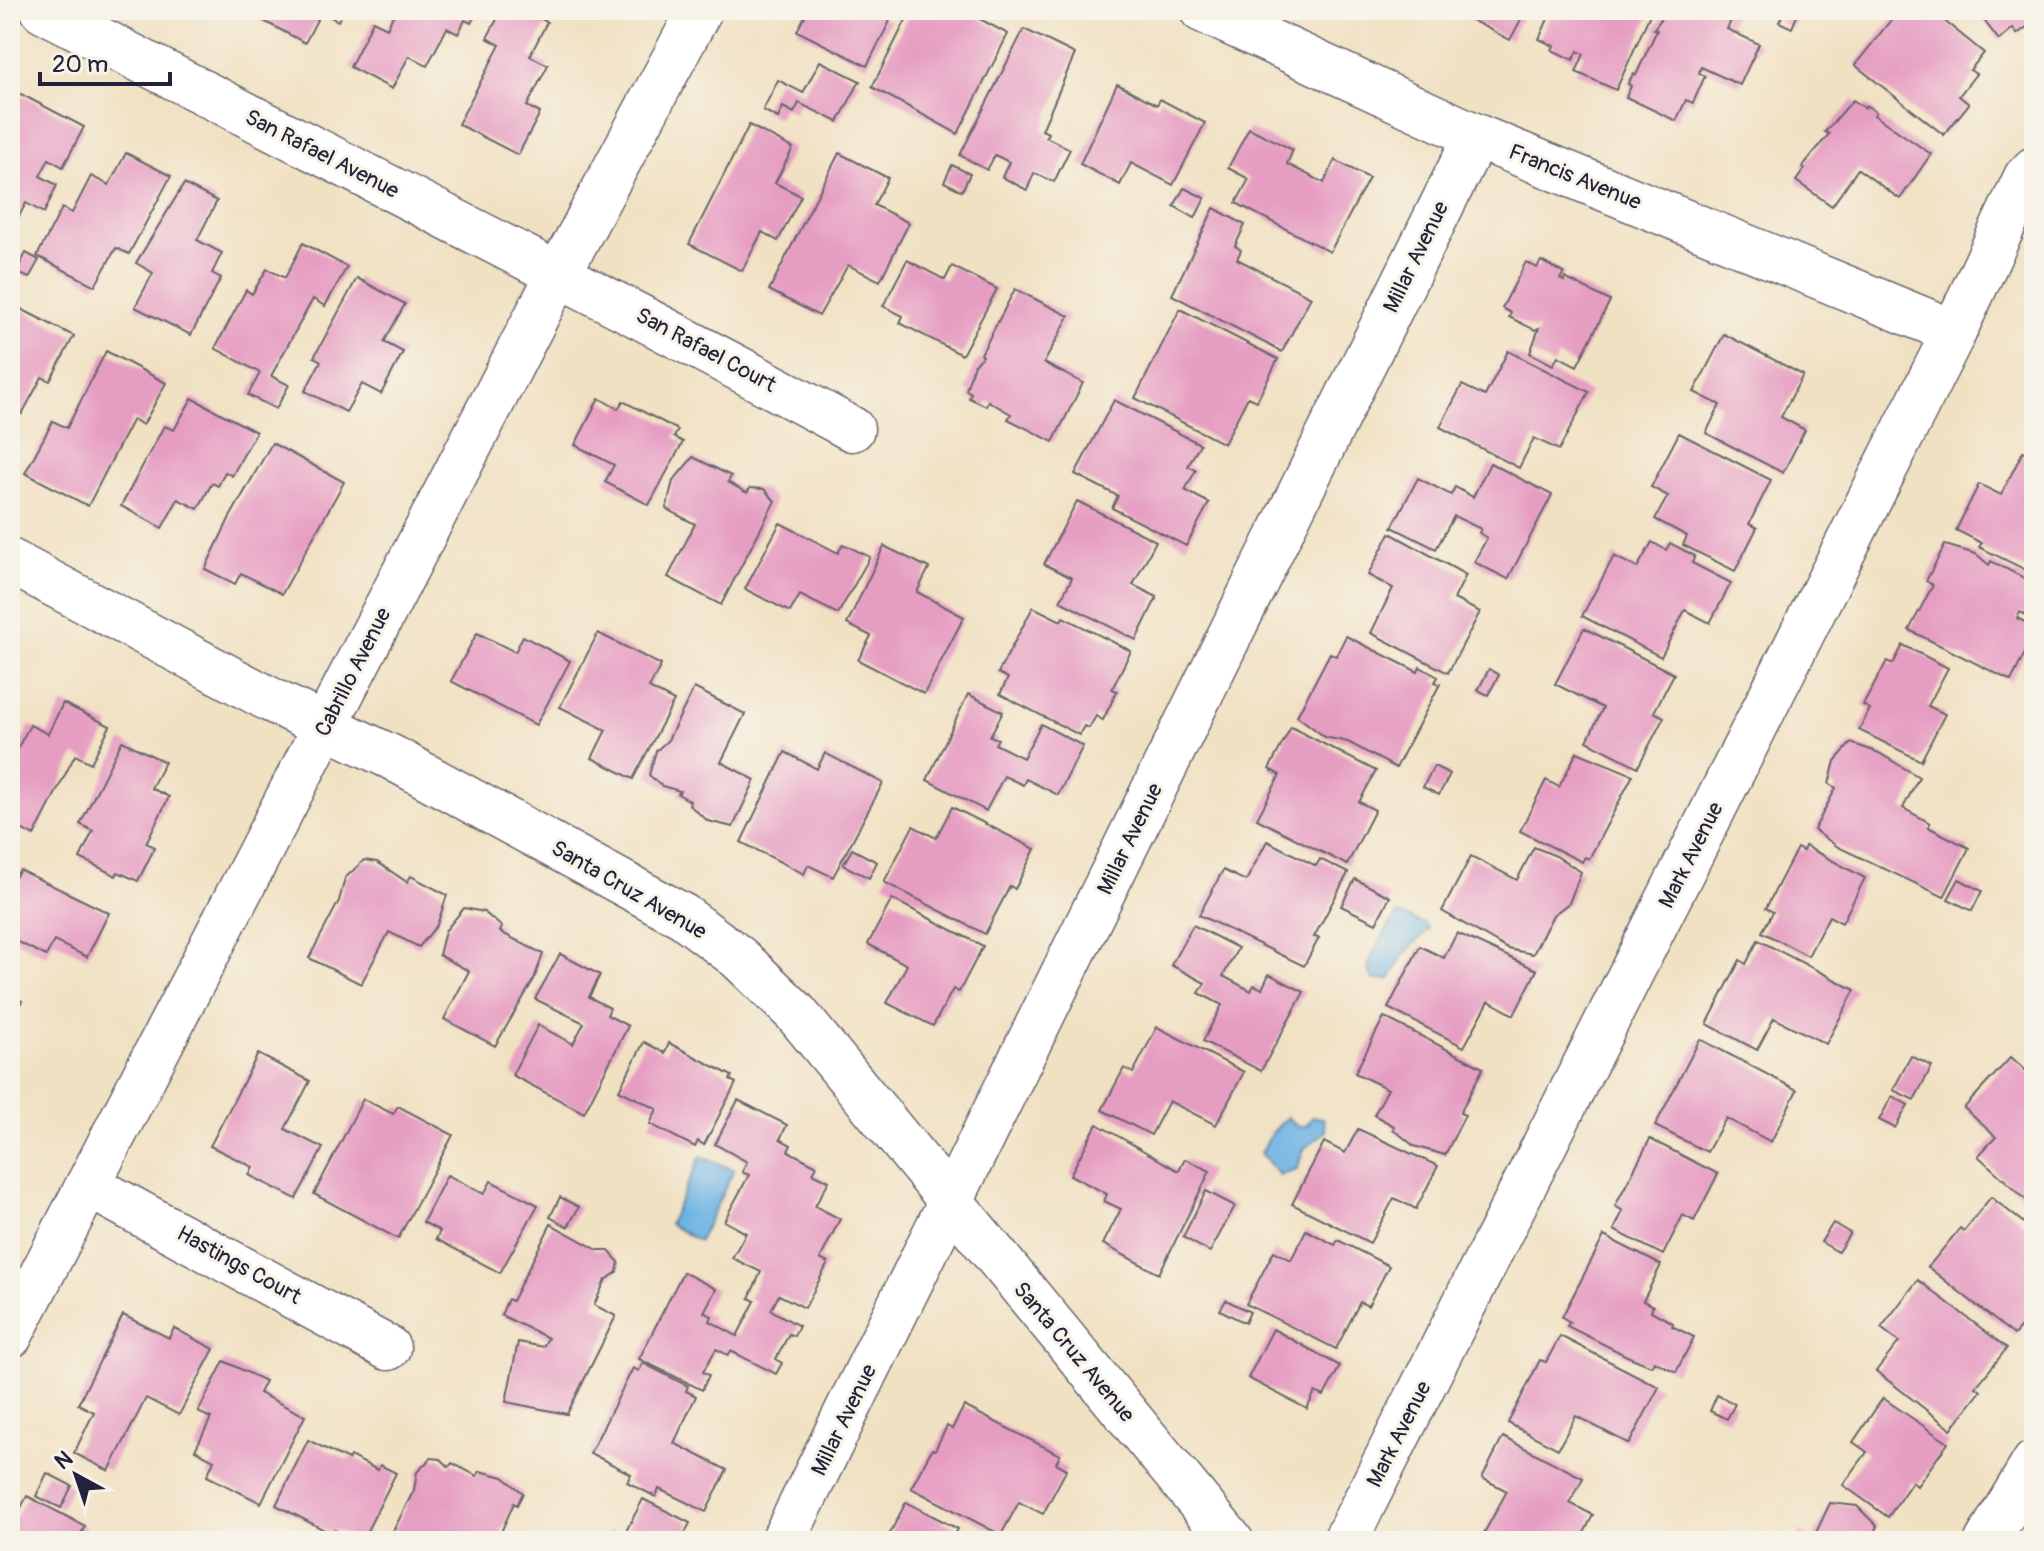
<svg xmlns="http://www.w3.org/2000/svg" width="2044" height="1551" font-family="Pangolin,sans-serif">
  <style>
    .water { fill: #6cb3e3; stroke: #476a8f; stroke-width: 2 }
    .building { fill: #e69dc2 }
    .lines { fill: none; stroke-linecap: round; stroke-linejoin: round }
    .minor-casing { stroke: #6a656b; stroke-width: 47 }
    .tertiary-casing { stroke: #6a656b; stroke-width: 47 }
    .minor { stroke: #fff; stroke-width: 44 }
    .tertiary { stroke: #fff; stroke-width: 44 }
    .labels { text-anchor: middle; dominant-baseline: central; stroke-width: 6; stroke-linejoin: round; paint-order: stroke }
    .street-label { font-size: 22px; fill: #22223b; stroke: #f7f3e8 }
  </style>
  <rect width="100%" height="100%" fill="#f7f3e8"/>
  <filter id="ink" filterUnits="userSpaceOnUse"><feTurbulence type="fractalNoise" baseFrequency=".0125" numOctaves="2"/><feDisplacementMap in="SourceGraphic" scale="16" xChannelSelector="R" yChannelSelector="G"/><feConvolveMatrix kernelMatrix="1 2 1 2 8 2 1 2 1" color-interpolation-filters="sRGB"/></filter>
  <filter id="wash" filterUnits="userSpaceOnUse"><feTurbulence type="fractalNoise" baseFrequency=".006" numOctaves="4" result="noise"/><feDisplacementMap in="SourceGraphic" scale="32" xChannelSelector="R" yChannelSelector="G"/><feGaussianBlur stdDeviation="1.8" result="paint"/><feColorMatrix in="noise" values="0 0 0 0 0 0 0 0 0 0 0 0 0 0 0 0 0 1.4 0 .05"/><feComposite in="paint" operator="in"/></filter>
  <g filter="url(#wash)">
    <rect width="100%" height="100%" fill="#f1e1c3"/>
    <g class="water">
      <path d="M1398 914 1425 924 1429 929 1404 954 1390 979 1374 980 1368 970C1370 955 1387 926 1398 914Z"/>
      <polygon points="1287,1117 1298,1127 1308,1125 1312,1117 1323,1118 1326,1131 1304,1149 1297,1169 1279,1175 1261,1153 1271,1134"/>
      <polygon points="701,1156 734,1170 699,1241 669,1224"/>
    </g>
    <g id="blocks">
      <g class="building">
        <polygon points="265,10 344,10 338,21 321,12 305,43 260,19"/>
        <polygon points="396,10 478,10 471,23 465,20 458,34 447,28 427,66 409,56 392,89 350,67 373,21 387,28"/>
        <polygon points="502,10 524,10 547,22 530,56 548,65 527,106 540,113 518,155 458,124 500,45 487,38"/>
        <polygon points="808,10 877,10 875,14 890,21 867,66 797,31"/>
        <polygon points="911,10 963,10 1008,34 958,134 872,87"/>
        <polygon points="1452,10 1526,10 1510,40"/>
        <polygon points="1552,10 1652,10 1616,90 1576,72 1584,54 1578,51 1573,60 1552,50 1554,46 1539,39"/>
        <polygon points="1667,10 1736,10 1727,29 1759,44 1740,85 1701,67 1699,73 1705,76 1693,103 1686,100 1676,121 1626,97 1631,86 1628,84 1633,74 1636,75 1657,30 1654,29"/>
        <polygon points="1785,10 1799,11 1792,28 1779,22"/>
        <polygon points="1899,10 1931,10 1984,53 1970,70 1976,74 1959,96 1969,104 1944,135 1855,65"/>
        <polygon points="1976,10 2034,10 2034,22 2017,34 2013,28 1999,40"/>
        <polygon points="1024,29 1075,54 1042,130 1048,133 1046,137 1070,149 1054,182 1034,173 1027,190 1002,177 1009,162 995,155 987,170 960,155"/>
        <polygon points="820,61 860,81 838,122 799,103 794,113 783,107 778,118 763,110 778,80 803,93"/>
        <polygon points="1117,84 1157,105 1160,99 1205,123 1173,185 1131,163 1120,185 1080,164"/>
        <polygon points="15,91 84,127 63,167 49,159 40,176 57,185 44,213 26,203 10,233 10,100"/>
        <polygon points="1853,100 1865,108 1866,105 1876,112 1874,115 1931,154 1900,199 1858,169 1832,206 1796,181 1805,168 1802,167 1829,134 1825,132"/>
        <polygon points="749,125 793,148 775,183 801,196 778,241 762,232 742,271 689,244"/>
        <polygon points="1249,128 1293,150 1287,164 1324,183 1335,160 1369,178 1330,252 1236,203 1249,179 1228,168"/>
        <polygon points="126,153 171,176 129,254 116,248 95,286 37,256 62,208 72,213 91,176 109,185"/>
        <polygon points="839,153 888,178 874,205 909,223 880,281 848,265 819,316 769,290"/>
        <polygon points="952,165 970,174 962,191 944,182"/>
        <polygon points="184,184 217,201 197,240 222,253 212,273 221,278 191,335 135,307 153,273 136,263"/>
        <polygon points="1184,188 1205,198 1195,218 1174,206"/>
        <polygon points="1214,208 1245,225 1235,246 1241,250 1237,259 1311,297 1282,352 1172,295"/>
        <polygon points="303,243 347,267 325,306 313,299 271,376 289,385 276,409 248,395 260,373 215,348 246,290 252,294 267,269 285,278"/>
        <polygon points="26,253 39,260 29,278 16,272"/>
        <polygon points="907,260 945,280 952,266 997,289 962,355 900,323 903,316 883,306"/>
        <polygon points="1541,261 1564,273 1560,279 1564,281 1565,278 1610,301 1577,366 1558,356 1553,365 1530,353 1539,328 1535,330 1509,317 1511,313 1502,308 1526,262 1537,268"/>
        <polygon points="357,278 405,304 384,342 403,352 381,394 362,384 346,412 305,391 321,361 314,357"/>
        <polygon points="1015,289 1069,316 1044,363 1083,383 1053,442 1008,419 1011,414 988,401 986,406 969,398 971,393 966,390 974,364 983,356 981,354"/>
        <polygon points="19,308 74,336 50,381 42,377 22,414 10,407 10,325"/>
        <polygon points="1180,309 1278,359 1257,401 1248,397 1224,444 1135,398"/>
        <polygon points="1724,334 1803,375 1781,417 1805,430 1783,473 1706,433 1720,405 1694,392"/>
        <polygon points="106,351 166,383 143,425 133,419 88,506 25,473 53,421 67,428"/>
        <polygon points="1508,351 1589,392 1559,450 1534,438 1519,468 1440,427 1462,385 1485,396"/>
        <polygon points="192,398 256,432 232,476 225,472 218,486 212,483 198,509 178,499 162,528 121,506 164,426 174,430"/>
        <polygon points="599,398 618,409 623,401 678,430 674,437 683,442 649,505 605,482 614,465 575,445"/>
        <polygon points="1114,400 1200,444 1188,466 1196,470 1185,490 1209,503 1186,546 1112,508 1118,496 1075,474"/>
        <polygon points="1679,433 1771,480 1749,524 1757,528 1735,571 1683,545 1687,536 1655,519 1668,496 1651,487"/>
        <polygon points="272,443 344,482 282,594 241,573 235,584 205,569 229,519"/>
        <polygon points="2023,451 2034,456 2034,574 1979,547 1982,543 1956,530 1979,484 2001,495"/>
        <polygon points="693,457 731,476 728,482 747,493 750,488 764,489 775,501 721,605 668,577 695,524 666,509 673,481"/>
        <polygon points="1490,463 1552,495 1508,579 1474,562 1487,538 1479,533 1481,529 1454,516 1436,549 1392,527 1418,478 1451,495 1455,487 1473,497"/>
        <polygon points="1077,501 1156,541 1133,585 1157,597 1136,640 1060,601 1072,578 1044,564"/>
        <polygon points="780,523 838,553 843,544 870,557 838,614 800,595 790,612 745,589"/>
        <polygon points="1390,533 1466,575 1454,599 1480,612 1448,673 1371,633 1393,588 1368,575"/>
        <polygon points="1652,542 1666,550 1670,543 1695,556 1692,563 1731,583 1710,623 1685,610 1661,657 1582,616 1614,556 1637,568"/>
        <polygon points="1945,545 1976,554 1989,565 1991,561 2034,583 2034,619 2020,612 2017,618 2034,627 2034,635 2011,681 1909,630 1933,585 1926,581"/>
        <polygon points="884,546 929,568 917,592 964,617 924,694 858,660 871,636 847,624"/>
        <polygon points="1033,607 1061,621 1063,617 1131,651 1112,689 1117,691 1103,720 1096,716 1089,728 1084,726 1079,735 1000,694 1008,678 998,673"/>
        <polygon points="1584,628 1674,674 1654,712 1664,717 1638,767 1587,741 1603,708 1555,684"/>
        <polygon points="477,633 515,652 523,636 570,661 536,725 451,681"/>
        <polygon points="598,633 661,665 649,688 674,701 633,779 592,758 606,730 560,707"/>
        <polygon points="1346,636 1418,672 1420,667 1438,677 1435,682 1440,684 1396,768 1348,742 1325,737 1297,716 1330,653 1336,656"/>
        <polygon points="1903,645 1948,668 1928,706 1945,714 1921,761 1859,730 1870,709 1863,705 1887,661 1893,664"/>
        <polygon points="1489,669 1499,675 1488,695 1478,690"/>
        <polygon points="694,688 745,714 721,762 755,780 733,827 708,821 689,805 690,801 678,794 680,791 662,786 649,775 656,751 668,740"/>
        <polygon points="968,694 1003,712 990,736 998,739 995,744 1023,758 1041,724 1083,746 1058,795 1026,779 1023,785 1004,776 986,811 927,780"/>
        <polygon points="63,703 110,726 91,763 75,755 34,836 10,823 10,762 30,725 48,734"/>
        <polygon points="1291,727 1376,771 1359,802 1375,810 1347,865 1257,819 1280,775 1269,769"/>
        <polygon points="122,741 165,762 151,788 169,797 146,843 155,847 138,881 118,872 116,876 80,858 93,831 80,824"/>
        <polygon points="1851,743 1879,753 1919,777 1903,808 1930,823 1928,827 1969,848 1944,897 1838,847 1814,830 1836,788 1829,784 1835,761"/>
        <polygon points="785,752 817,769 825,753 883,783 833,877 808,865 804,874 741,842"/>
        <polygon points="1577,752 1633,775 1589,859 1585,857 1582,862 1520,831 1546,780 1559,787"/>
        <polygon points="1434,766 1450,774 1439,795 1423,787"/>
        <polygon points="952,807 1035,849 1015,889 1010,886 985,934 884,882 913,826 936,838"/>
        <polygon points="1267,841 1316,866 1320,859 1348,873 1314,937 1319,938 1304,966 1199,915 1223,870 1246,881"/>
        <polygon points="1805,846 1865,878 1842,923 1829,916 1808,956 1762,932 1773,912 1766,908 1797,848 1803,851"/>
        <polygon points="1534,847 1556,856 1581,872 1569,903 1553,915 1533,954 1508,949 1442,911 1471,856 1517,880"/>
        <polygon points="852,849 877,862 869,878 843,865"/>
        <polygon points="364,860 377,862 407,882 411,876 447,895 437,925 419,947 389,932 361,984 309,958 339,901 345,878"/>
        <polygon points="20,870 109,913 87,957 54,941 46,956 10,938 10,879 13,880"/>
        <polygon points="1355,879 1390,897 1376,923 1341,906"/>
        <polygon points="1959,879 1982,891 1972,911 1948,899"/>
        <polygon points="892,899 983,946 959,992 953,989 933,1026 887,1003 907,965 868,944"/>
        <polygon points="464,908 484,912 502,927 500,932 543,954 534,979 495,1046 444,1019 469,971 439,955 445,931"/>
        <polygon points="1193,925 1238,948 1223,976 1251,991 1254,985 1262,989 1269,974 1304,992 1261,1071 1203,1041 1222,1005 1199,993 1205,983 1171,965"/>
        <polygon points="1457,933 1537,970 1514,1015 1489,1001 1464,1047 1388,1008 1420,946 1444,958"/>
        <polygon points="1758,940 1855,990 1826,1044 1774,1018 1757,1050 1707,1024 1740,960 1746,964"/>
        <polygon points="560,954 600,975 589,997 610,1008 607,1015 628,1026 584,1113 512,1075 538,1025 573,1044 584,1023 535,999"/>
        <polygon points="10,995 22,1001 10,1024"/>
        <polygon points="1384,1017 1483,1068 1460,1113 1465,1115 1445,1155 1414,1146 1393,1129 1394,1126 1374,1115 1388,1089 1355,1073"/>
        <polygon points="1157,1027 1244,1072 1216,1125 1169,1101 1151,1135 1102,1110 1124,1068 1133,1073"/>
        <polygon points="1700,1039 1797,1090 1771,1142 1726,1118 1707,1152 1655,1126"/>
        <polygon points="644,1042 665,1053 669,1043 732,1076 730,1080 736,1083 704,1145 698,1141 695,1147 650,1124 657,1109 619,1090"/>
        <polygon points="258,1054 310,1081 285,1129 323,1148 296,1199 249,1175 253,1167 210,1146"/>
        <polygon points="1911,1056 1932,1066 1914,1100 1893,1090"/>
        <polygon points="2011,1057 2034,1078 2034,1207 1978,1156 1996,1137 1964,1108"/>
        <polygon points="1892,1096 1908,1105 1895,1128 1879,1120"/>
        <polygon points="363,1099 393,1114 398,1106 453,1135 398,1239 314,1194"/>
        <polygon points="738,1100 787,1125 780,1139 791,1145 788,1151 817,1166 813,1173 829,1181 815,1206 840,1219 820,1259 828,1263 805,1308 779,1295 771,1310 799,1326 794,1336 789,1334 776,1359 782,1363 776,1374 731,1351 728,1355 716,1349 703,1372 709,1375 702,1390 639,1359 683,1272 716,1289 704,1312 712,1316 710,1321 737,1336 755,1301 749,1298 761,1272 732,1258 746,1233 724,1221 749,1175 742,1172 747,1162 715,1144"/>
        <polygon points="1097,1124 1179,1171 1185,1159 1210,1171 1159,1274 1103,1244 1121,1209 1104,1201 1107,1194 1070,1175"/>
        <polygon points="1358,1129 1438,1166 1416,1209 1394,1198 1370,1243 1292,1204 1324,1142 1345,1153"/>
        <polygon points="1650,1139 1718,1174 1694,1221 1683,1215 1663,1255 1614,1230 1623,1211 1615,1206"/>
        <polygon points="447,1175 484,1194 491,1181 538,1205 500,1273 436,1239 440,1231 423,1222"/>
        <polygon points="1206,1191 1235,1206 1210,1252 1183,1237"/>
        <polygon points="560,1197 579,1207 568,1227 550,1217"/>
        <polygon points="1991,1197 2034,1231 2034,1321 2028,1319 2014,1335 1928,1267 1960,1228 1964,1231"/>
        <polygon points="1833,1223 1850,1233 1838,1252 1821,1242"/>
        <polygon points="551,1224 598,1250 608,1250 619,1262 617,1272 605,1281 594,1305 616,1316 567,1414 506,1402 518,1342 543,1347 548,1338 501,1315 508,1299 512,1301"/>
        <polygon points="1306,1230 1335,1245 1338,1240 1389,1266 1368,1306 1360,1302 1336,1349 1246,1304 1274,1251 1291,1260"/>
        <polygon points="1604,1236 1661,1265 1643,1301 1653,1306 1651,1311 1673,1323 1672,1326 1694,1337 1676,1372 1654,1361 1651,1366 1627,1356 1567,1326 1570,1322 1562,1317"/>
        <polygon points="1918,1280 2007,1348 1976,1387 1981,1391 1951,1429 1876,1371 1899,1342 1881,1328"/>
        <polygon points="1226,1300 1250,1312 1245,1323 1220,1310"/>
        <polygon points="123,1315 169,1338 174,1328 214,1349 179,1415 146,1398 109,1471 74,1453 94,1412 78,1404"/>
        <polygon points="1273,1329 1340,1366 1324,1396 1315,1392 1307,1409 1248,1378"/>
        <polygon points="1560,1336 1659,1387 1629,1444 1576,1416 1558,1449 1508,1423 1540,1360 1546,1362"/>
        <polygon points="224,1361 265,1381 259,1393 305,1416 261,1503 207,1476 214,1460 195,1450 211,1418 198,1412"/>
        <polygon points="643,1363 688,1386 686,1391 696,1396 674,1443 727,1470 706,1512 659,1489 656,1497 627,1482 631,1474 590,1453 633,1368 639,1371"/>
        <polygon points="1717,1395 1735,1404 1727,1419 1710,1411"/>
        <polygon points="1883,1398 1948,1443 1917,1486 1912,1482 1888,1517 1843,1485 1867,1452 1853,1442"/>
        <polygon points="964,1406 1060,1455 1056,1463 1067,1469 1043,1514 1019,1502 1001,1535 911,1488 932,1449 935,1450 947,1426 952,1429"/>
        <polygon points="1503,1437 1583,1478 1570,1503 1593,1515 1580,1541 1495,1541 1483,1535 1507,1491 1482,1478"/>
        <polygon points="308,1440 348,1460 350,1456 378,1470 380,1465 396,1473 362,1541 334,1530 332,1534 276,1505"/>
        <polygon points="431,1458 441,1459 449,1467 452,1463 477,1476 480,1471 503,1477 523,1493 517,1505 514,1503 497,1541 388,1541 414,1490 417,1472"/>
        <polygon points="47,1473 72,1486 61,1508 36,1496"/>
        <polygon points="27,1496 85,1526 77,1541 10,1541 10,1514 16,1517"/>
        <polygon points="643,1499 690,1523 681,1541 604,1541 610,1531 623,1537"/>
        <polygon points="906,1502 958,1529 955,1534 968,1541 886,1541"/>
        <polygon points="1830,1503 1857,1506 1877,1526 1870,1541 1796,1541 1800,1532 1813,1539"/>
      </g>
    </g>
  </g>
  <g filter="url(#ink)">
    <use href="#blocks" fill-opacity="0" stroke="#6a656b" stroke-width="2"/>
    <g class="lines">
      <g class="minor-casing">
        <g id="minor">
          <path d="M43 10C313 150 585 285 852 429"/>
          <polyline points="1202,10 1476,136 1954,332"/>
          <polyline points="10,561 271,700 391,757 683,916 739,958 795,1012 1231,1541"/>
          <polyline points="88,1185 388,1348"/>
          <polyline points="783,1541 1476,136"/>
          <polyline points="1345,1541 1954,332 2026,177 2034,169"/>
          <polyline points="1987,1541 2034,1463"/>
        </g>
      </g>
      <g class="tertiary-casing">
        <polyline id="tertiary" points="10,1336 558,275 700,10"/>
      </g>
      <use href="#minor" class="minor"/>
      <use href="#tertiary" class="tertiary"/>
    </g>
  </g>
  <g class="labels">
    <g class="street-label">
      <text transform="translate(322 154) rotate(27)">San Rafael Avenue</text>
      <text transform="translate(1575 177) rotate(22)">Francis Avenue</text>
      <text transform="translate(1416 257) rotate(-64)">Millar Avenue</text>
      <text transform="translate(706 350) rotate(28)">San Rafael Court</text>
      <text transform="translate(353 672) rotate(-63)">Cabrillo Avenue</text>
      <text transform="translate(1130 839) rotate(-64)">Millar Avenue</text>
      <text transform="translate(1691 855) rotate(-63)">Mark Avenue</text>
      <text transform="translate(629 890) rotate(30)">Santa Cruz Avenue</text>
      <text transform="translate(239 1265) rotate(29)">Hastings Court</text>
      <text transform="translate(1074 1352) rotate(50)">Santa Cruz Avenue</text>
      <text transform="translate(844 1420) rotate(-64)">Millar Avenue</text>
      <text transform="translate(1399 1434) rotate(-63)">Mark Avenue</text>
    </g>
  </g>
  <rect width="2044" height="1551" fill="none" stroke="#f7f3e8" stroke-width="40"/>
  <g transform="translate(76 1475) rotate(320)" stroke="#f7f3e8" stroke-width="6" paint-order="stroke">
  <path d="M0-6L14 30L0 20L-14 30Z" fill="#22223b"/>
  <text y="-12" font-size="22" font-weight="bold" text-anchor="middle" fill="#22223b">N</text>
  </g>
  <path d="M40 72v12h130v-12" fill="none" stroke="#22223b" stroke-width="4"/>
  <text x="52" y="72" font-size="24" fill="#22223b" stroke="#f7f3e8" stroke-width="6" paint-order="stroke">20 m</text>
</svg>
